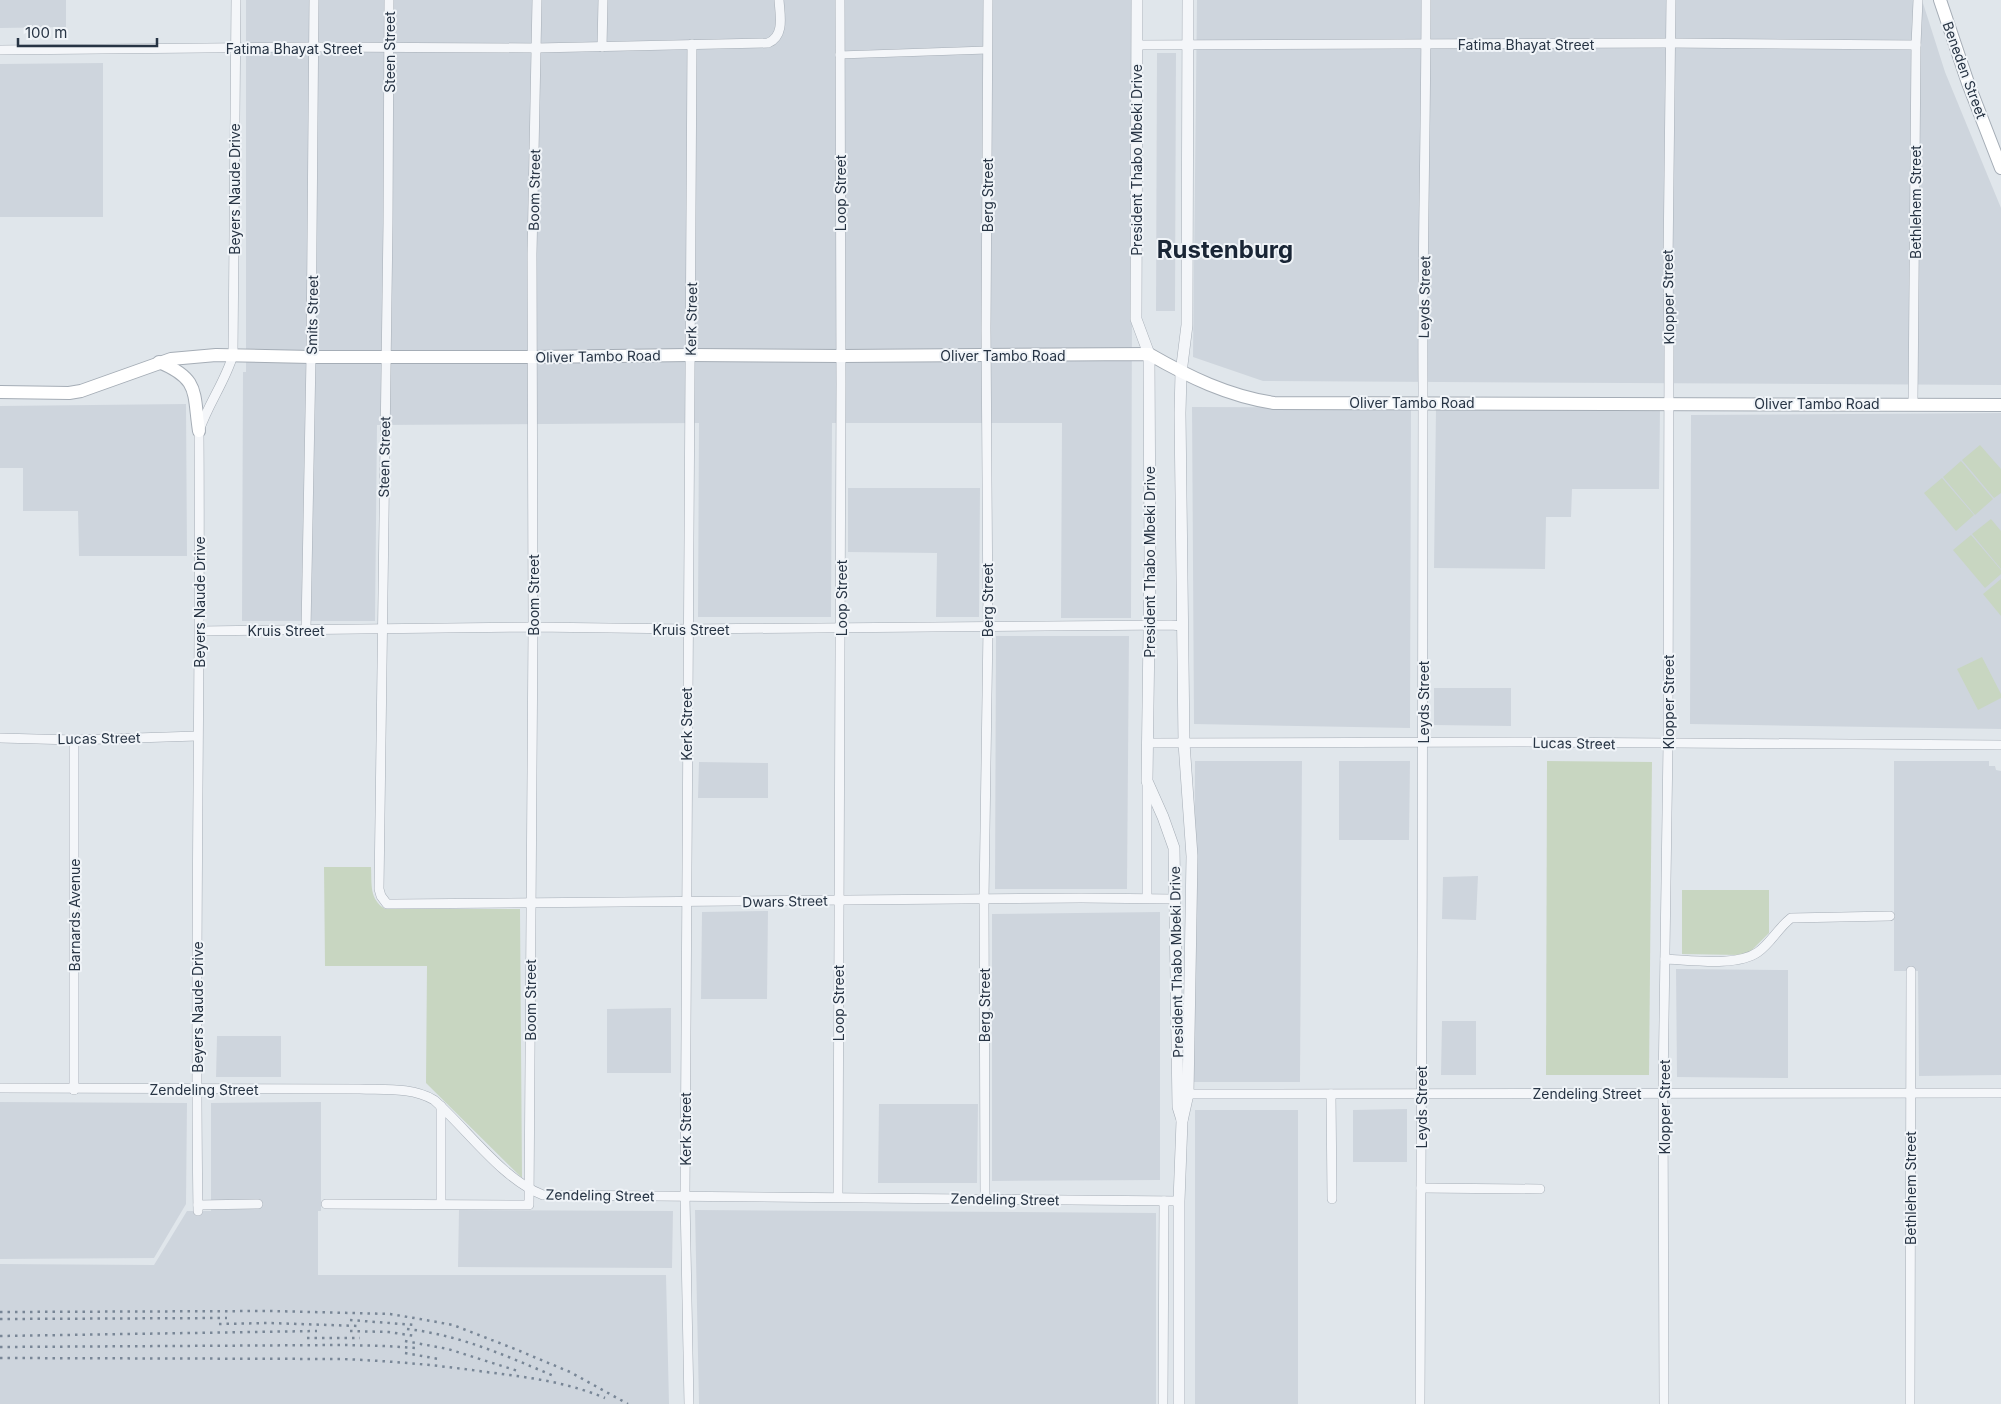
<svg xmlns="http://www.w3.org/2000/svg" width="2001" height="1404" font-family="Inter,sans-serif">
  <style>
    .built { fill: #ced5dd }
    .green { fill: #c8d6c1 }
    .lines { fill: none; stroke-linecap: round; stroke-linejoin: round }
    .pedestrian-casing { stroke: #a5adb6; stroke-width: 8 }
    .minor-casing { stroke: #a5adb6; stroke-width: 10 }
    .tertiary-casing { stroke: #a5adb6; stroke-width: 12 }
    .secondary-casing { stroke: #a5adb6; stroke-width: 14 }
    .pedestrian { stroke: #f4f6f9; stroke-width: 7 }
    .minor { stroke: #f4f6f9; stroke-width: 9 }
    .tertiary { stroke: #f4f6f9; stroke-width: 11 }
    .secondary { stroke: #fff; stroke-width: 12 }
    .rail { stroke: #788696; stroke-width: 2.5; stroke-dasharray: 2.5 5; stroke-linecap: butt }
    .labels { text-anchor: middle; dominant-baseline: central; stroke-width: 4; stroke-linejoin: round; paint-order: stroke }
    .street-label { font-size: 14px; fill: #273444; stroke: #f0f4f8 }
    .town-label { font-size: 24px; font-weight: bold; fill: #192535; stroke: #f0f4f8 }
  </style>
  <rect width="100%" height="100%" fill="#e0e6eb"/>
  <g class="built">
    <polygon points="0,0 66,0 66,27 0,28"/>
    <polygon points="246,0 1133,0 1131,618 1061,618 1062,423 832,423 831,617 698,617 699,423 377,425 375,621 242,621 243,372 246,372"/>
    <polygon points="1197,0 1922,0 1945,72 2001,208 2001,385 1263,381 1193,357"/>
    <polygon points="1157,53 1176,53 1175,311 1156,311"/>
    <polygon points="103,63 103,217 0,217 0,64"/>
    <polygon points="186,404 187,556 79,556 78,511 23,511 23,468 0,468 0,406"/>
    <polygon points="1192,407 1411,408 1410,728 1194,724"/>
    <polygon points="1436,408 1660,409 1659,489 1572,489 1571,517 1546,517 1545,569 1434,568"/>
    <polygon points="2001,413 2001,729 1690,724 1691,415"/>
    <polygon points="848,488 980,488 979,617 936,617 937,553 848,552"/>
    <polygon points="996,636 1129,636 1127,889 995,889"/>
    <polygon points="1434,688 1511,688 1511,726 1434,725"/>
    <polygon points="1195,761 1302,761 1300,1082 1193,1082"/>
    <polygon points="1339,761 1410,761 1409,840 1339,840"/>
    <polygon points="1894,761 1989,761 1989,766 1995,766 1996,770 2001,771 2001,1075 1919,1076 1918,971 1894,971"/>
    <polygon points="699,762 768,763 768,798 698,798"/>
    <polygon points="1478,876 1476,920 1442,919 1443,877"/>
    <polygon points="768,911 767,999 701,999 702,912"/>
    <polygon points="1160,912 1160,1180 992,1181 992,914"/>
    <polygon points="1676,969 1788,970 1788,1078 1677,1077"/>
    <polygon points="671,1008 671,1073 607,1073 607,1009"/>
    <polygon points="1442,1021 1476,1021 1476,1075 1441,1075"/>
    <polygon points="217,1036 281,1036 281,1077 216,1077"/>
    <polygon points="0,1102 187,1103 186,1204 154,1258 0,1259"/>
    <polygon points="321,1102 321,1211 318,1211 318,1275 666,1275 669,1404 0,1404 0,1264 154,1265 187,1211 211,1211 211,1103"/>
    <polygon points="879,1104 978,1104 977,1183 878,1183"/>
    <polygon points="1407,1109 1407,1162 1353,1162 1353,1110"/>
    <rect x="1195" y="1110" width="103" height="294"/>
    <polygon points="459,1210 673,1211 672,1268 458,1267"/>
    <polygon points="695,1210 1156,1213 1156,1404 699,1404"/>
  </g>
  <g class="green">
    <polygon points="1980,445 2001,469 2001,493 1994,498 1962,460"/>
    <polygon points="1961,461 1993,499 1975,515 1943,477"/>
    <polygon points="1942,478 1974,515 1956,531 1924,493"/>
    <polygon points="1991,519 2001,531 2001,569 1972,534"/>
    <polygon points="1971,535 2001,570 2001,574 1985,588 1953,550"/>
    <polygon points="2001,579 2001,616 1983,594"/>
    <polygon points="1982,657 2001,694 2001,698 1978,710 1957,669"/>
    <polygon points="1547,761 1652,762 1649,1075 1546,1075"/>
    <path d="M324 867H371C372 884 369 899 385 909H520L522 1178 426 1083 427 966H325Z"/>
    <polygon points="1682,890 1769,890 1769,933 1751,951 1740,955 1682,954"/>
  </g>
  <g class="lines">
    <g class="pedestrian-casing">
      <polyline id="pedestrian" points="839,55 987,50"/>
    </g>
    <g class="minor-casing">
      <g id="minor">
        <polyline points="389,0 388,223 379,889 381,896 387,904 395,904 1081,898 1174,899"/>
        <polyline points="1137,45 1670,43 1916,45"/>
        <polyline points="602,47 603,0"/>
        <path d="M0 50 314 47 537 48 768 43C785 36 780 15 779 0"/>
        <polyline points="1913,404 1916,45 1918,0"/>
        <polyline points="306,630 311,357 314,0"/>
        <polyline points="200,631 533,627 687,629 1171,625 1182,626"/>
        <polyline points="0,738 74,740 197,736"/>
        <polyline points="74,740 74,1090"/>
        <polyline points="1147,743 1517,742 2001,745"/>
        <polyline points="1147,898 1147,783"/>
        <path d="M1665 959C1691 960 1737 967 1758 952 1771 943 1778 928 1791 918L1890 916"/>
        <path d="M0 1088 360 1089C384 1090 412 1087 434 1100 467 1129 503 1180 543 1195L1179 1201"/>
        <polyline points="1184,1092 1188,1094 2001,1093"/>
        <polyline points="1331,1094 1332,1199"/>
        <polyline points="441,1106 441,1204"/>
        <polyline points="1421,1188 1540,1189"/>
        <polyline points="838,1197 841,383 840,0"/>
        <polyline points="985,1200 984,899 988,627 986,329 988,0"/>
        <polyline points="326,1204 529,1205 533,627 532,254 537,0"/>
        <polyline points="198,1205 258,1204"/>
        <path d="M198 1211C194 951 201 691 199 431 208 404 225 382 233 355L236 0"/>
        <polyline points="689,1404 685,1197 692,44"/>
        <polyline points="1163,1404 1164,1201"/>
        <path d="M1420 1404C1421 1065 1424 727 1423 388 1422 259 1426 129 1426 0"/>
        <polyline points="1664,1404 1663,1089 1668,744 1669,348 1668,263 1671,0"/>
        <polyline points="1910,1404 1911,971"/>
      </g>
    </g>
    <g class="tertiary-casing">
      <g id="tertiary">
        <polyline points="1137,0 1136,319 1149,354 1150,558 1147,781 1163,817 1174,848 1178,1107 1182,1120"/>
        <polyline points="1179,1404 1179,1201 1182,1121 1188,1094 1192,856 1184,743 1180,413 1181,373 1187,325 1188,0"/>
      </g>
    </g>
    <g class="secondary-casing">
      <g id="secondary">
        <polyline points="1940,0 1968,83 2001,168"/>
        <path d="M159 362C200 379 193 392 199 431"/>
        <path d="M0 392 69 393 81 391 171 359 216 355 311 357H533L690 355 841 356 1149 354C1189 377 1228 396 1274 403L2001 405"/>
      </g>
    </g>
    <use href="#pedestrian" class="pedestrian"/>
    <use href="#minor" class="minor"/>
    <use href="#tertiary" class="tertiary"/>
    <use href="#secondary" class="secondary"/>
    <g class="rail">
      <polyline points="0,1312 272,1311 390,1314 420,1319 453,1325 515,1349 570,1372 628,1404"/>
      <polyline points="0,1319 227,1318"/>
      <polyline points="350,1320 415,1325"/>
      <polyline points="219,1324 269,1323 359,1326"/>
      <path d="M407 1329C460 1335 507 1356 556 1377"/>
      <polyline points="350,1331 389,1332 415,1336"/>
      <polyline points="0,1336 317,1331"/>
      <polyline points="307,1338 360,1338"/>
      <polyline points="405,1341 448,1349 518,1371"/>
      <polyline points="0,1347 343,1345 387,1346 415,1348"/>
      <polyline points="405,1353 439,1359"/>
      <path d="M0 1358 342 1359C391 1361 438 1365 486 1372 527 1377 567 1382 605 1398"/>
    </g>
  </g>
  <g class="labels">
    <g class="street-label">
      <text x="1526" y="44">Fatima Bhayat Street</text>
      <text x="294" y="48">Fatima Bhayat Street</text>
      <text transform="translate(389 52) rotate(-90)">Steen Street</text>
      <text transform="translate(1965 70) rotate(70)">Beneden Street</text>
      <text transform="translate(1136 160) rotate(-90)">President Thabo Mbeki Drive</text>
      <text transform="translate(234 189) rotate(-90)">Beyers Naude Drive</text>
      <text transform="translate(534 190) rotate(-89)">Boom Street</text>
      <text transform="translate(840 193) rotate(-90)">Loop Street</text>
      <text transform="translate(987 195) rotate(-90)">Berg Street</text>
      <text transform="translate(1915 202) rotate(-90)">Bethlehem Street</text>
      <text transform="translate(1424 297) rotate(-89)">Leyds Street</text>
      <text transform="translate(1668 297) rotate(-91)">Klopper Street</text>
      <text transform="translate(312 315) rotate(-89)">Smits Street</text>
      <text transform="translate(691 319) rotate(-89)">Kerk Street</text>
      <text x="1003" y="355">Oliver Tambo Road</text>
      <text transform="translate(598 356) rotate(-1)">Oliver Tambo Road</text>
      <text x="1412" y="402">Oliver Tambo Road</text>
      <text x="1817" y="403">Oliver Tambo Road</text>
      <text transform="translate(384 457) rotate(-89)">Steen Street</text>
      <text transform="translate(1149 562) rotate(-90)">President Thabo Mbeki Drive</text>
      <text transform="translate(533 595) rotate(-90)">Boom Street</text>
      <text transform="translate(841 598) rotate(-90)">Loop Street</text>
      <text transform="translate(987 600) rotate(-90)">Berg Street</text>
      <text transform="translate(199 602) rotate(-90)">Beyers Naude Drive</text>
      <text x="691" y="629">Kruis Street</text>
      <text x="286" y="630">Kruis Street</text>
      <text transform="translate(1423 702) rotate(-90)">Leyds Street</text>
      <text transform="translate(1668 702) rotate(-90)">Klopper Street</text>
      <text transform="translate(686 724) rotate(-90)">Kerk Street</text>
      <text transform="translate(99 738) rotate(-1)">Lucas Street</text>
      <text transform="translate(1574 743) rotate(1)">Lucas Street</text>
      <text transform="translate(785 901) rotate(-1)">Dwars Street</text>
      <text transform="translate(74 915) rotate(-90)">Barnards Avenue</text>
      <text transform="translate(1176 962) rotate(-91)">President Thabo Mbeki Drive</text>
      <text transform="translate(530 1000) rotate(-90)">Boom Street</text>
      <text transform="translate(838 1003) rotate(-90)">Loop Street</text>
      <text transform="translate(984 1005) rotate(-90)">Berg Street</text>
      <text transform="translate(197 1007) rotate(-90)">Beyers Naude Drive</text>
      <text x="204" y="1089">Zendeling Street</text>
      <text x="1587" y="1093">Zendeling Street</text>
      <text transform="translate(1421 1107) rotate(-90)">Leyds Street</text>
      <text transform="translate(1664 1107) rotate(-90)">Klopper Street</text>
      <text transform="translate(685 1129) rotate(-90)">Kerk Street</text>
      <text transform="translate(1910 1188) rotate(-90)">Bethlehem Street</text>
      <text transform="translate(600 1195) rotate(1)">Zendeling Street</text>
      <text transform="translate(1005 1199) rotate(1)">Zendeling Street</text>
    </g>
    <g class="town-label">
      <text x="1225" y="249">Rustenburg</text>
    </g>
  </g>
  <path d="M18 38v8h139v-8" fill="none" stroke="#273444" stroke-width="2.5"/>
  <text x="25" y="38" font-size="15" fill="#273444" stroke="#f0f4f8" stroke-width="4" paint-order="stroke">100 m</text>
</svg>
